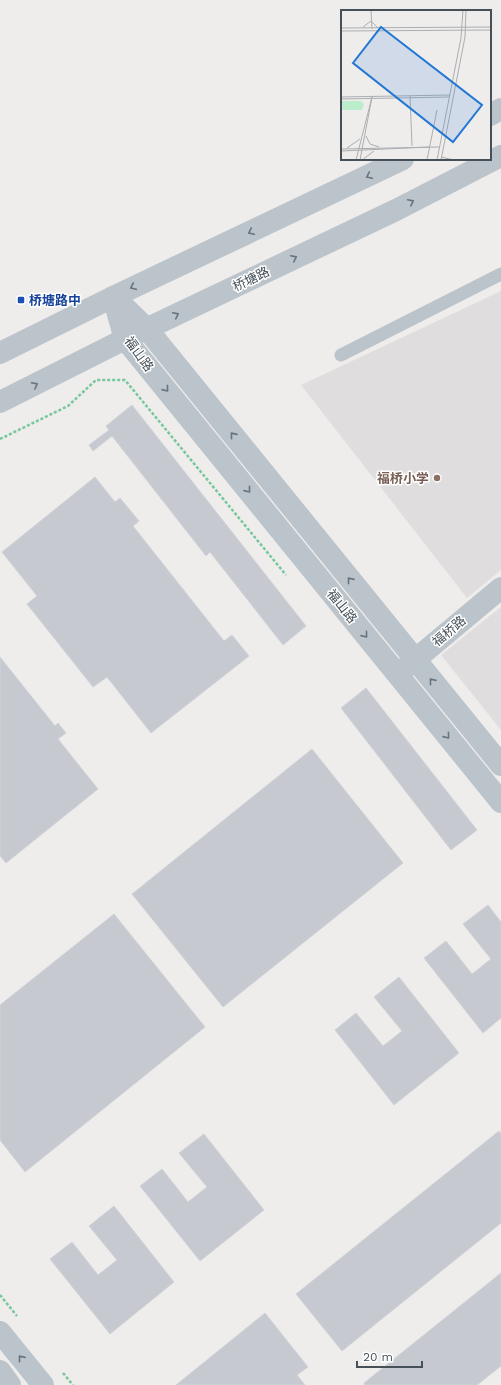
<svg xmlns="http://www.w3.org/2000/svg" width="501" height="1385" font-family="'Work Sans','Noto Sans SC',sans-serif">
  <style>
    .education { fill: #e0ddde }
    .building { fill: #c6c9cf; stroke: #d0d3d8 }
    .lines { fill: none; stroke-linecap: round; stroke-linejoin: round }
    .path { stroke: #75c89b; stroke-width: 2.5; stroke-dasharray: 3 2; stroke-linecap: butt }
    .service { stroke: #bbc4cb; stroke-width: 13 }
    .tertiary { stroke: #bbc4cb; stroke-width: 22 }
    .oneway { stroke: #68737b }
    .transit-dot { fill: #1a4fb4; stroke: #fff; stroke-width: 1.5 }
    .education-dot { fill: #8d6e63; stroke: #fff; stroke-width: 1.5 }
    .labels { text-anchor: middle; dominant-baseline: central; stroke-width: 3; stroke-linejoin: round; paint-order: stroke }
    .street-label { font-size: 13px; fill: #455059; stroke: #fff }
    .transit-label { font-size: 13px; font-weight: bold; fill: #164399; stroke: #fff; text-anchor: start }
    .education-label { font-size: 13px; font-weight: bold; fill: #785e54; stroke: #fff; text-anchor: end }
    .inset-road { fill: none; stroke: #abaeb1; stroke-width: 1 }
    .view { fill: #2178d4; fill-opacity: 0.15; stroke: #2178d4; stroke-width: 2 }
    .inset-edge { fill: none; stroke: #455059; stroke-width: 2 }
  </style>
  <rect width="100%" height="100%" fill="#efecec"/>
  <g class="education">
    <polygon points="501,291 501,570 467,598 301,385"/>
    <polygon points="501,607 501,730 441,655"/>
  </g>
  <g class="building">
    <polygon points="132,405 306,626 283,645 210,552 206,556 112,436 93,451 89,445 109,430 106,426"/>
    <polygon points="95,477 115,502 120,498 139,521 133,526 224,641 232,635 249,656 151,733 107,677 93,687 27,604 37,596 2,552"/>
    <polygon points="0,657 55,726 58,723 66,733 58,739 98,789 6,863 0,856"/>
    <polygon points="366,688 477,830 451,850 341,708"/>
    <polygon points="312,749 403,863 223,1007 132,894"/>
    <polygon points="488,905 501,922 501,1018 483,1033 424,958 446,941 472,974 491,959 463,924"/>
    <polygon points="114,914 205,1027 25,1172 0,1140 0,1005"/>
    <polygon points="399,977 459,1053 394,1105 335,1030 356,1013 383,1046 402,1031 374,997"/>
    <polygon points="499,1131 501,1134 501,1223 342,1351 296,1294"/>
    <polygon points="204,1134 264,1210 200,1261 140,1186 162,1169 188,1202 207,1187 179,1153"/>
    <polygon points="114,1206 174,1282 110,1334 50,1259 72,1242 98,1275 117,1260 89,1226"/>
    <polygon points="501,1273 501,1366 477,1385 365,1385 364,1383"/>
    <polygon points="265,1313 308,1367 297,1375 305,1385 176,1385"/>
  </g>
  <g class="lines">
    <g class="path">
      <polyline points="0,439 68,406 96,380 125,380 286,575"/>
      <polyline points="0,1295 17,1316"/>
      <polyline points="63,1373 73,1385"/>
    </g>
    <polyline class="service" points="341,355 501,274"/>
    <g class="tertiary">
      <polyline points="490,115 501,109"/>
      <polyline points="113,297 125,339 501,802"/>
      <polyline points="114,297 147,329 501,765"/>
      <polyline points="0,353 113,297 403,159"/>
      <polyline points="0,402 125,339 396,210 501,156"/>
      <polyline points="404,669 501,588"/>
      <polyline points="0,1332 43,1385"/>
      <polyline points="0,1371 10,1385"/>
    </g>
  </g>
  <defs><path id="oneway-chevron" d="M-2-3.5L2.5 0L-2 3.5" fill="none" stroke-width="1.6" stroke-linecap="round" stroke-linejoin="round"/></defs>
  <g class="oneway">
    <use href="#oneway-chevron" transform="translate(369 176) rotate(155)"/>
    <use href="#oneway-chevron" transform="translate(411 202) rotate(-27)"/>
    <use href="#oneway-chevron" transform="translate(251 232) rotate(155)"/>
    <use href="#oneway-chevron" transform="translate(294 258) rotate(-26)"/>
    <use href="#oneway-chevron" transform="translate(133 287) rotate(155)"/>
    <use href="#oneway-chevron" transform="translate(176 315) rotate(-26)"/>
    <use href="#oneway-chevron" transform="translate(35 385) rotate(-27)"/>
    <use href="#oneway-chevron" transform="translate(166 389) rotate(51)"/>
    <use href="#oneway-chevron" transform="translate(233 435) rotate(-129)"/>
    <use href="#oneway-chevron" transform="translate(248 490) rotate(51)"/>
    <use href="#oneway-chevron" transform="translate(350 580) rotate(-129)"/>
    <use href="#oneway-chevron" transform="translate(365 635) rotate(51)"/>
    <use href="#oneway-chevron" transform="translate(432 681) rotate(-129)"/>
    <use href="#oneway-chevron" transform="translate(447 736) rotate(51)"/>
    <use href="#oneway-chevron" transform="translate(21 1358) rotate(-129)"/>
  </g>
  <rect class="transit-dot" x="17" y="296" width="8" height="8" rx="2"/>
  <circle class="education-dot" cx="437" cy="478" r="4"/>
  <g class="labels">
    <g class="street-label">
      <text transform="translate(251 279) rotate(-26)">桥塘路</text>
      <text transform="translate(139 354) rotate(54)">福山路</text>
      <text transform="translate(342 606) rotate(51)">福山路</text>
      <text transform="translate(449 631) rotate(-40)">福桥路</text>
    </g>
    <g class="transit-label">
      <text x="29" y="300">桥塘路中</text>
    </g>
    <g class="education-label">
      <text x="429" y="478">福桥小学</text>
    </g>
  </g>
  <g transform="translate(341 10)">
    <rect width="150" height="150" fill="#efecec"/>
    <path d="M20 91 23 94 21 100H0V91Z" fill="#bbeccc"/>
    <path class="inset-road" d="M30 0 31 19M150 0V32M22 17 30 11 37 18M0 18 150 17M0 21 150 20M69 86 71 136M0 87 109 85M0 89 109 87M25 126 29 134 38 137M6 138 19 129M0 139 98 137M0 141 88 137M100 147 113 150M15 150 31 87M19 150 31 87M21 150 33 141M86 150 96 100M96 150 120 28 122 0M100 150 124 27 125 0"/>
    <path class="view" d="M40 17 141 95 112 132 12 53Z"/>
    <rect width="150" height="150" class="inset-edge"/>
  </g>
  <path d="M357 1361v6h65v-6" fill="none" stroke="#455059" stroke-width="2"/>
  <text x="363" y="1361" font-size="12" fill="#455059" stroke="#ffffff" stroke-width="3" paint-order="stroke">20 m</text>
</svg>
